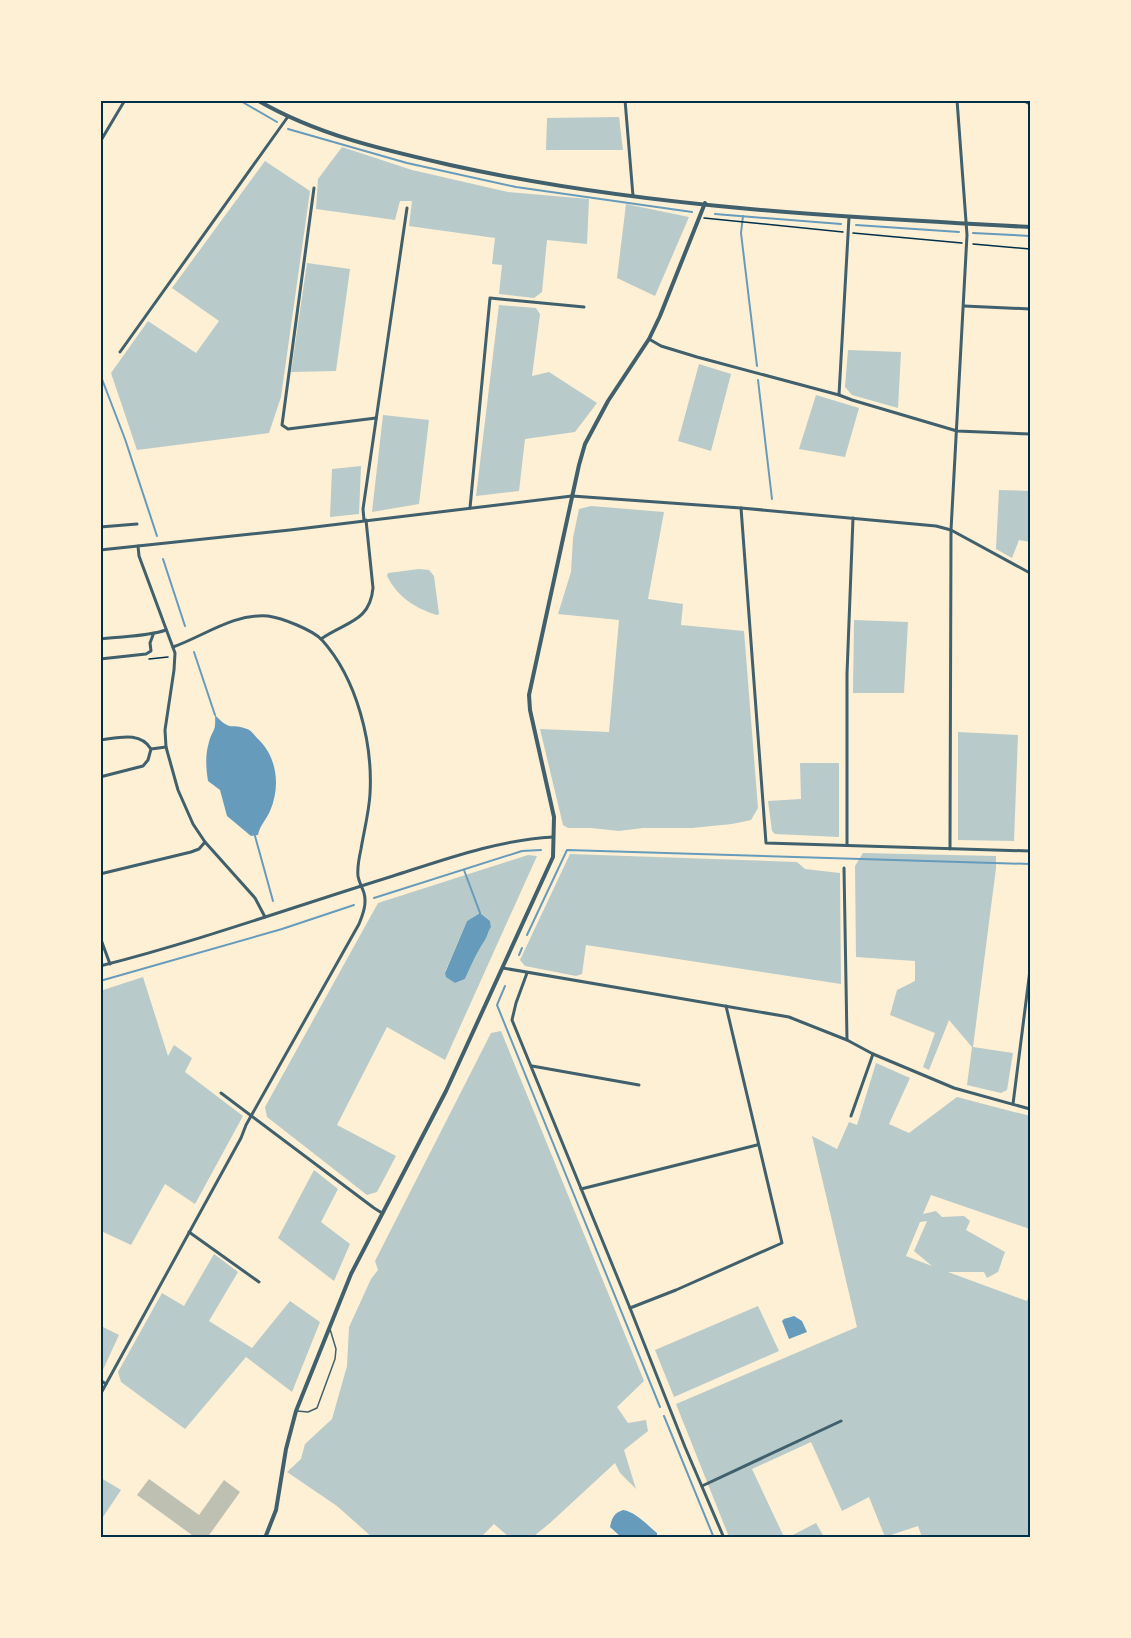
<svg xmlns="http://www.w3.org/2000/svg" width="1131" height="1638" font-family="'Noto Serif',serif">
  <style>
    .green { fill: #b9caca; fill-rule: evenodd }
    .water { fill: #669bbc }
    .lines { fill: none; stroke-linecap: round; stroke-linejoin: round }
    .stream { stroke: #669bbc; stroke-width: 2 }
    .building { fill: #bec0b2 }
    .path { stroke: #003049; stroke-width: 1.5 }
    .service { stroke: #3f606c; stroke-width: 1.5 }
    .minor { stroke: #3f606c; stroke-width: 3 }
    .tertiary { stroke: #3f606c; stroke-width: 4 }
    .neatline { fill: none; stroke: #003049; stroke-width: 2 }
  </style>
  <rect width="100%" height="100%" fill="#fdf0d5"/>
  <g class="green">
    <polygon points="619,117 623,150 546,150 547,118"/>
    <polygon points="342,147 412,170 508,192 589,199 587,244 547,240 542,292 534,298 499,294 502,265 492,264 495,238 409,226 412,201 400,201 395,220 316,209 318,179"/>
    <polygon points="265,161 310,191 281,397 269,433 137,450 111,373 148,321 196,353 219,321 172,288"/>
    <polygon points="626,204 689,217 655,296 617,278"/>
    <polygon points="307,263 350,269 336,371 291,372"/>
    <polygon points="499,305 536,308 540,314 532,376 549,372 597,403 575,432 525,439 519,491 476,496"/>
    <polygon points="848,350 901,352 898,408 852,395 845,387"/>
    <polygon points="699,364 731,374 711,451 678,441"/>
    <polygon points="816,395 859,408 845,457 799,449"/>
    <polygon points="383,415 429,420 419,504 372,512"/>
    <polygon points="361,466 359,514 330,517 332,469"/>
    <polygon points="999,490 1030,491 1030,542 1019,540 1012,558 996,549"/>
    <polygon points="591,506 664,512 648,599 683,604 681,625 744,631 758,808 751,820 732,824 692,828 643,828 619,831 591,828 568,828 563,825 540,729 609,732 619,620 558,614 571,572 573,538 579,509"/>
    <path d="M419 569 429 570 434 576 439 614 437 615C414 608 398 597 387 576L388 573Z"/>
    <polygon points="854,620 908,622 904,693 853,693"/>
    <polygon points="958,732 1018,735 1014,841 958,840"/>
    <polygon points="800,763 839,763 839,837 775,834 772,831 768,801 801,799"/>
    <polygon points="863,853 996,856 996,868 973,1047 1013,1053 1007,1090 1001,1093 967,1085 972,1047 949,1020 929,1070 923,1067 935,1033 890,1015 897,990 915,981 915,961 856,957 855,866"/>
    <polygon points="570,854 797,862 805,869 840,873 841,984 586,945 582,974 576,976 525,966 520,960"/>
    <path d="M528 855 537 856 445 1060 387 1027 337 1125 396 1156 377 1192 367 1195 267 1117 265 1107 378 903ZM480 913 490 921 491 927C488 931 488 935 485 940 477 952 471 965 465 979L455 983 445 972 467 921Z"/>
    <polygon points="143,977 168,1056 174,1045 192,1058 185,1072 243,1116 195,1204 165,1184 131,1245 101,1231 100,991"/>
    <polygon points="501,1031 644,1381 617,1407 628,1423 646,1420 648,1431 624,1450 636,1489 620,1473 615,1463 550,1523 533,1537 509,1537 494,1524 481,1537 373,1538 337,1506 287,1472 301,1459 305,1444 332,1419 347,1366 349,1327 371,1279 378,1270 375,1261 491,1033"/>
    <path d="M876 1063 910 1078 889 1124 909 1133 957 1097 1030 1116V1229L931 1195 923 1214 936 1211 942 1217 964 1216 970 1221 966 1230 1005 1252 998 1272 987 1278 984 1272H948L1027 1301 1030 1291V1537H922L918 1526 885 1537 869 1497 842 1511 811 1442 752 1469 784 1537H729L676 1404 857 1327 812 1136 837 1149 849 1122 857 1125ZM927 1221 914 1251 932 1266 906 1256 920 1222Z"/>
    <polygon points="314,1170 338,1189 321,1222 350,1244 334,1281 278,1238"/>
    <polygon points="214,1254 238,1272 209,1321 252,1348 290,1301 320,1322 292,1392 246,1357 185,1429 121,1382 118,1372 162,1293 184,1306"/>
    <polygon points="758,1306 779,1351 674,1397 655,1350"/>
    <polygon points="101,1326 119,1335 101,1374"/>
    <polygon points="101,1478 121,1490 101,1520"/>
    <polygon points="816,1523 824,1537 789,1537"/>
  </g>
  <g class="water">
    <path d="M215 715C232 733 230 722 247 729 251 730 254 735 257 738 277 756 281 786 270 811 266 820 260 825 258 835L251 836 227 816 220 790 208 781C206 768 205 755 209 742 213 728 216 733 215 715Z"/>
    <path d="M480 913 490 921 491 927C488 931 488 935 485 940 477 952 471 965 465 979L455 983 446 977 445 973 467 921Z"/>
    <polygon points="794,1316 802,1321 807,1332 789,1339 782,1321 784,1319"/>
    <path d="M623 1510C636 1512 647 1525 657 1533V1537H621L610 1527C612 1518 614 1513 623 1510Z"/>
  </g>
  <g class="lines">
    <g class="stream">
      <polyline points="239,100 277,122"/>
      <polyline points="288,129 407,163 516,187 692,212"/>
      <polyline points="715,214 841,224"/>
      <polyline points="743,216 741,233 757,366"/>
      <polyline points="856,225 959,232"/>
      <polyline points="973,233 1030,236"/>
      <polyline points="100,374 125,439 157,536"/>
      <polyline points="758,380 772,499"/>
      <polyline points="163,559 185,626"/>
      <polyline points="194,652 215,715"/>
      <polyline points="255,836 273,901"/>
      <polyline points="464,870 480,913"/>
      <polyline points="374,898 522,851 541,850"/>
      <polyline points="527,935 567,850 1030,864"/>
      <polyline points="519,955 522,948"/>
      <polyline points="100,981 282,929 354,905"/>
      <polyline points="505,986 497,1005 660,1407"/>
      <polyline points="664,1416 714,1538"/>
    </g>
  </g>
  <polygon class="building" points="149,1479 199,1515 224,1480 240,1492 207,1538 196,1538 137,1495"/>
  <g class="lines">
    <g class="path">
      <polyline points="704,218 843,232"/>
      <polyline points="853,233 962,243"/>
      <polyline points="973,244 1030,249"/>
      <polyline points="149,659 168,657"/>
    </g>
    <polyline class="service" points="297,1411 308,1412 317,1408 335,1359 336,1349 330,1329"/>
    <g class="minor">
      <polyline points="625,100 633,196"/>
      <polyline points="1022,100 1030,104"/>
      <polyline points="100,142 125,100"/>
      <polyline points="314,188 282,425 288,429 376,418"/>
      <polyline points="964,306 1030,309"/>
      <polyline points="649,339 661,346 697,357 839,395 852,400 957,431 1030,434"/>
      <polyline points="120,352 287,118"/>
      <polyline points="839,395 849,217"/>
      <polyline points="470,508 490,298 584,307"/>
      <polyline points="741,508 766,843 1030,851"/>
      <polyline points="364,520 363,509 407,208"/>
      <polyline points="100,527 137,524"/>
      <polyline points="138,546 139,556 175,653 174,670 165,730 166,747 178,790 193,824 205,842 255,898 265,917"/>
      <polyline points="100,550 290,530 572,496 741,508 936,526 951,530 1030,573"/>
      <path d="M100 639C122 636 146 637 166 630"/>
      <path d="M321 639C345 622 370 622 373 588L366 520"/>
      <polyline points="100,659 146,654 151,651 150,643 153,635"/>
      <path d="M100 740C118 738 140 731 151 749"/>
      <polyline points="100,777 143,766 148,760 151,749 166,747"/>
      <polyline points="847,845 847,674 853,518"/>
      <polyline points="950,849 951,530 967,235 957,100"/>
      <polyline points="844,868 847,1040"/>
      <polyline points="100,874 191,852 199,849 205,842"/>
      <polyline points="100,937 110,964"/>
      <path d="M100 966C199 941 296 906 393 876 446 859 498 840 553 837"/>
      <polyline points="503,968 789,1017 847,1040 873,1054 954,1088 1030,1109"/>
      <polyline points="527,973 516,1003 512,1020 630,1308 685,1447 724,1538"/>
      <polyline points="532,1066 639,1085"/>
      <polyline points="221,1093 374,1208 382,1213"/>
      <polyline points="1013,1104 1030,970"/>
      <polyline points="851,1116 873,1054"/>
      <polyline points="581,1189 757,1145"/>
      <polyline points="189,1232 259,1282"/>
      <polyline points="630,1308 676,1290 782,1243 726,1006"/>
      <polyline points="100,1380 106,1384"/>
      <path d="M100 1395 241 1138 246 1125 359 924C363 914 367 904 364 893 362 887 359 882 358 876 357 867 359 858 361 849 364 831 369 812 370 794 373 743 357 679 322 640 313 630 282 618 268 616 234 613 204 636 173 647"/>
      <polyline points="702,1486 841,1421"/>
      <polyline points="877,1538 878,1537"/>
    </g>
    <g class="tertiary">
      <path d="M257 100C317 135 384 150 450 165 640 207 837 217 1030 227"/>
      <polyline points="265,1538 276,1510 286,1449 296,1411 351,1274 446,1091 553,857 554,817 530,710 529,695 579,465 585,444 608,401 649,339 660,316 705,203"/>
    </g>
  </g>
  <rect width="1131" height="1638" fill="none" stroke="#fdf0d5" stroke-width="204"/>
  <rect x="102" y="102" width="927" height="1434" class="neatline"/>
</svg>
